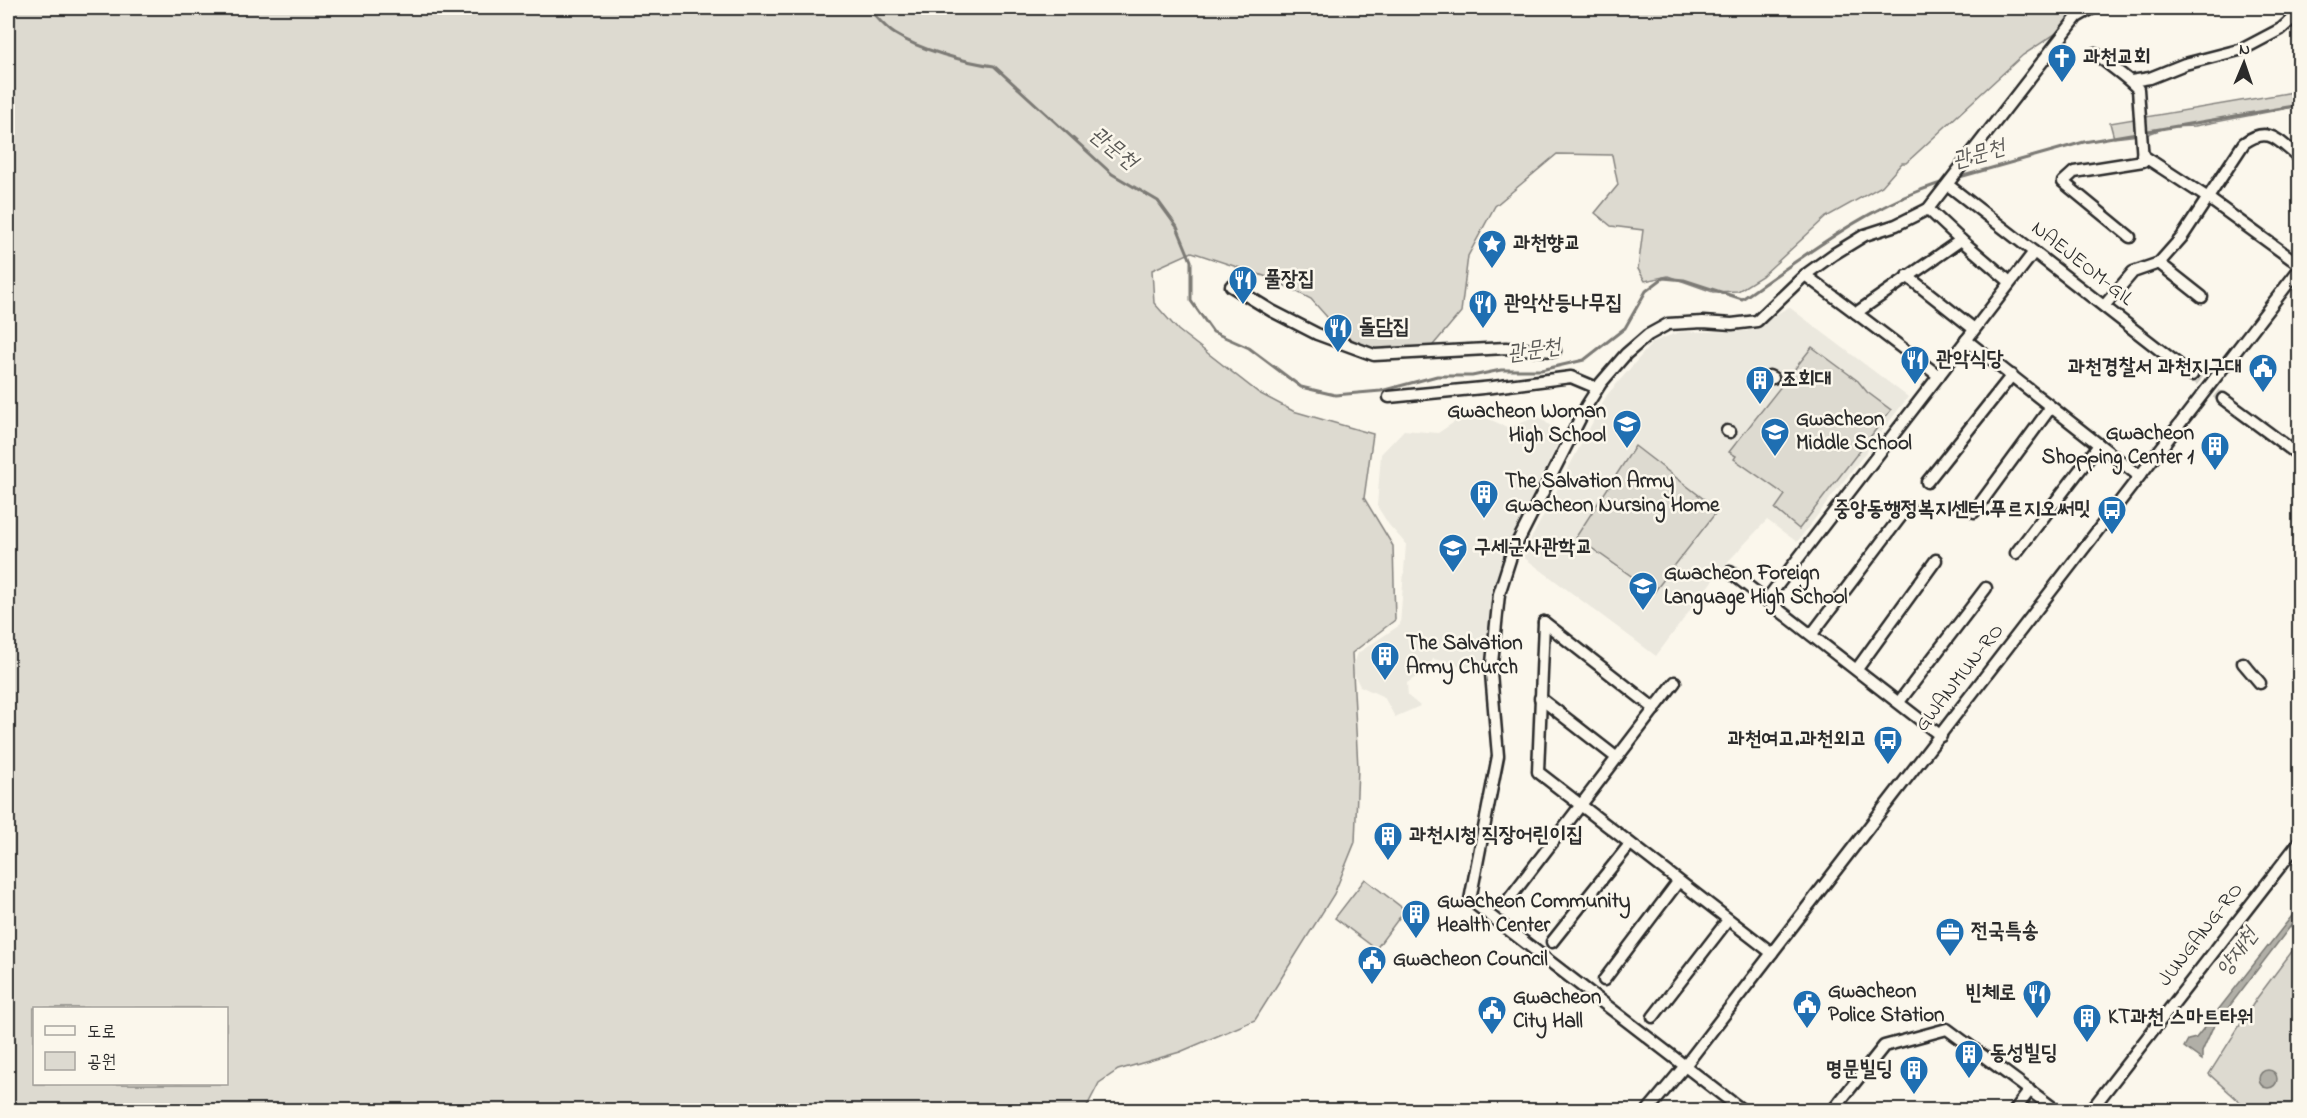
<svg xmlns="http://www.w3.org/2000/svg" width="2307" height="1118" font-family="'Indie Flower','Poor Story',sans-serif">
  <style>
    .built { fill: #ebe8de }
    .green { fill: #dddad0; stroke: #84827e; stroke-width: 1.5; fill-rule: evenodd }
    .water { fill: #b1afa7; stroke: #7b7a75; stroke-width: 1.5 }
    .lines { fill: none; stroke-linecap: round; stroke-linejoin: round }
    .stream { stroke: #7b7a75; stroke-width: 3 }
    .minor-tunnel { stroke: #d1cec5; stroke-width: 10; stroke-dasharray: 10 5; stroke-linecap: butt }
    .minor-casing { stroke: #2b2b2b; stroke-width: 15 }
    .minor { stroke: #fbf7ec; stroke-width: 10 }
    .labels { text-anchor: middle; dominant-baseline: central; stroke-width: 5; stroke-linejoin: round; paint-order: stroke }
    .poi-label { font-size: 21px; font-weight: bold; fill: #2b2b2b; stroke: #fbf7ec; text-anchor: start }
    .street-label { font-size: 21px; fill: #2b2b2b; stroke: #fbf7ec }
    .water-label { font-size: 22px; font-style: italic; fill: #5a5956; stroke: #fbf7ec }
  </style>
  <rect width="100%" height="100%" fill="#fbf7ec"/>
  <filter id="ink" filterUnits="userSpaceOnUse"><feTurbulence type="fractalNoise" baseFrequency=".0167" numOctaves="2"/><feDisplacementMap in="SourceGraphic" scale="12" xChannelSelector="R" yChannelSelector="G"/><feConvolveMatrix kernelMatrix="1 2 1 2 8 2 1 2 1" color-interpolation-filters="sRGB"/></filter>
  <g filter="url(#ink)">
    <g class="built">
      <polygon points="1789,307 1908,397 1797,542 1767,520 1721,569 1656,656 1522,556 1607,395 1653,342 1679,332 1747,331"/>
      <polygon points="1471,411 1509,428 1538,416 1562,435 1534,492 1533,509 1509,553 1490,672 1433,659 1429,668 1407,683 1408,696 1420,706 1395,717 1384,697 1360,686 1352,670 1358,653 1400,625 1406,544 1389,525 1377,506 1381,454 1404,430 1438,433"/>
    </g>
    <g class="green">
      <path d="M8 8H2095L2023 55 1906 163H1902L1882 186 1826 217 1762 276 1738 291 1713 292 1668 276 1645 281 1638 269 1643 230 1611 226 1595 213 1618 185 1612 155 1557 154 1495 206 1468 256 1461 312 1428 351 1383 355 1343 335 1311 299 1270 278 1192 252 1152 270 1154 303 1178 330 1259 393 1293 411 1373 434 1364 498 1393 546 1395 620 1352 653 1358 768 1355 842 1334 894 1255 1020 1180 1052 1118 1070 1099 1083 1085 1110H8ZM34 1008H226V1084H34Z"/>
      <polygon points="2299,91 2299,106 2195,126 2168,127 2148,134 2114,138 2110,123"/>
      <polygon points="1812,347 1858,381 1867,392 1891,410 1799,529 1775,509 1785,495 1734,459 1736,456 1729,452"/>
      <polygon points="1635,446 1718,510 1654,592 1576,537"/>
      <polygon points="1365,879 1405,910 1376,949 1335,918"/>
      <polygon points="2299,942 2299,1110 2249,1110 2209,1074 2257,998"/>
    </g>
    <g class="water">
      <polygon points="2299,907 2299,915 2212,1029 2202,1052 2202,1060 2184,1047 2188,1040 2196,1038"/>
      <circle cx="2268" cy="1079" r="9"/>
    </g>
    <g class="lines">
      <g class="stream">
        <path d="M868 8C876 16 885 28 895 34 920 50 965 62 994 66L1112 174 1158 201 1177 227 1191 261V301L1213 332 1249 348 1301 387 1335 395 1381 391 1437 376H1472L1501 370H1541L1584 360 1625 328 1646 291 1663 278 1684 280 1742 299C1806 255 1869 205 1944 182"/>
        <polyline points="1956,178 2084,142 2300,105"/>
      </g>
      <polyline class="minor-tunnel" points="2192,375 2223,399"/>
      <g class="minor-casing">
        <g id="minor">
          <path d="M2095 53C2109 66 2126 76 2138 89L2143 161 2074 172 2063 182 2130 237"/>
          <polyline points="2131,81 2150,78 2185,64 2243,49 2281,29 2300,12"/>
          <polyline points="2142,155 2208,198 2300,265"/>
          <polyline points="1948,185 2192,375"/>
          <polyline points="1928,209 1961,240"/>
          <polyline points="2159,263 2202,297"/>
          <polyline points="1805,275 1856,313"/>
          <polyline points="1907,276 1974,329"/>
          <polyline points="1231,286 1272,311 1317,334 1374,355 1506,348 1555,351"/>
          <path d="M2104 306 2133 272 2159 263 2182 237 2244 143C2269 125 2278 141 2300 158"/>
          <polyline points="1966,340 2139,476"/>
          <polyline points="1769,376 1773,378"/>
          <polyline points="1939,376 1856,313 1961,240 2010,282"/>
          <polyline points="1389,397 1493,387 1571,377 1597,388"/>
          <polyline points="2223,399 2300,456"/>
          <polyline points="1727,431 1730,432"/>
          <polyline points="1927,482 2012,375"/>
          <polyline points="1974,512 2051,407"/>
          <polyline points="2016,553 2099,445"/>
          <polyline points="1730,572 1941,736"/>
          <polyline points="1767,599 2034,252"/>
          <polyline points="1544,622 1538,772 1772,953"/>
          <polyline points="1544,622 1655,709"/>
          <polyline points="1812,634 1908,507"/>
          <polyline points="2243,663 2260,683"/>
          <polyline points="1857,669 1936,560"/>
          <polyline points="1540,698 1617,758"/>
          <polyline points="1899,702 1986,588"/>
          <polyline points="1509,899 1675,682"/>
          <polyline points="1552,942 1630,844"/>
          <polyline points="1604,980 1678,882"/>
          <polyline points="1653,1017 1728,920"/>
          <polyline points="1648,1110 1684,1067 2300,268"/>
          <polyline points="1742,1110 1470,900 1498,756 1491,673 1499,594 1512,553 1587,405 1601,383 1626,354 1648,335 1668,324 1703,322 1732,324 1757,321 1805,275 1834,254 1865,235 1896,225 1928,209 2077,17 2093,8"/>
          <polyline points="1833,1110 1884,1046 1947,1029 2056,1110"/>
          <polyline points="2015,1110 2030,1090"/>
          <polyline points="2091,1110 2300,841"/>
        </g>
      </g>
      <use href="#minor" class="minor"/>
    </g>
  </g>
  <defs>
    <g id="church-pin" transform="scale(1.5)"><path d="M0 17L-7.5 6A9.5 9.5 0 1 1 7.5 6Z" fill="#1f6fb2" stroke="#fbf7ec"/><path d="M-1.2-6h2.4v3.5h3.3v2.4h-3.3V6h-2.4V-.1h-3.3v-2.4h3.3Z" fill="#fff"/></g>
    <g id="sight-pin" transform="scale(1.5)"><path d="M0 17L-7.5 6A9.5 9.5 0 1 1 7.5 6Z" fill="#1f6fb2" stroke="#fbf7ec"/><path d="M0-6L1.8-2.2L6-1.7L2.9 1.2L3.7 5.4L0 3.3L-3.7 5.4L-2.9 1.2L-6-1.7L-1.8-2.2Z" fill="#fff"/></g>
    <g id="restaurant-pin" transform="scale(1.5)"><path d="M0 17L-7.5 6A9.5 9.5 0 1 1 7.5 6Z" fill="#1f6fb2" stroke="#fbf7ec"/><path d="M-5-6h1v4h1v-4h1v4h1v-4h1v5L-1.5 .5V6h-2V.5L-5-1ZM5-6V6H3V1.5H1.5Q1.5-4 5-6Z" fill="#fff"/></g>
    <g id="civic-pin" transform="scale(1.5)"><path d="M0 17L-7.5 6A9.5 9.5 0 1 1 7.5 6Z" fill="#1f6fb2" stroke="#fbf7ec"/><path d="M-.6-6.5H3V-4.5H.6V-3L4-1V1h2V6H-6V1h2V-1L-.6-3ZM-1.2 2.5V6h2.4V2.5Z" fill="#fff"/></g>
    <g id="building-pin" transform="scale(1.5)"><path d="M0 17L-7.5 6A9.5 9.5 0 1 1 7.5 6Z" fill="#1f6fb2" stroke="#fbf7ec"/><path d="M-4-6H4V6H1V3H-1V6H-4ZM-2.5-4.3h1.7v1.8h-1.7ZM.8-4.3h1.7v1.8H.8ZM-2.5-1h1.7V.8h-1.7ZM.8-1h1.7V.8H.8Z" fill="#fff"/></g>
    <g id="school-pin" transform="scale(1.5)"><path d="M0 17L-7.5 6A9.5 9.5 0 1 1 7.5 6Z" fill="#1f6fb2" stroke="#fbf7ec"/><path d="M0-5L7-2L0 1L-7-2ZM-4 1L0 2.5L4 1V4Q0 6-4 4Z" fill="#fff"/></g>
    <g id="bus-pin" transform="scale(1.5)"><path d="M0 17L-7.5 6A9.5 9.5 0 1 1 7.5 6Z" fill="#1f6fb2" stroke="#fbf7ec"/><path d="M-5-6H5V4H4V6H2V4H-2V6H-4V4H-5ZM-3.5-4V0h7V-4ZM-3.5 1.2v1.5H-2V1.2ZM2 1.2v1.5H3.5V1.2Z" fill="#fff"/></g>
    <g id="university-pin" transform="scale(1.5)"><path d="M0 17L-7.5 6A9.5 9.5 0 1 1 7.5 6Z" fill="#1f6fb2" stroke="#fbf7ec"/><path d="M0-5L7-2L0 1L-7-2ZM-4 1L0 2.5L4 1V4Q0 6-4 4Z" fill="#fff"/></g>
    <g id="office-pin" transform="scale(1.5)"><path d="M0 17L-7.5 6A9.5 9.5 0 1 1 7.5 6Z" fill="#1f6fb2" stroke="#fbf7ec"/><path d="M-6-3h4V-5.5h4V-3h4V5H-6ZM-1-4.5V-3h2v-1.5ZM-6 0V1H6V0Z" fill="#fff"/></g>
  </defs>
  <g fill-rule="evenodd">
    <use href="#church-pin" x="2062" y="58"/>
    <use href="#sight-pin" x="1492" y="244"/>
    <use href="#restaurant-pin" x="1243" y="280"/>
    <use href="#restaurant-pin" x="1483" y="304"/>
    <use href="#restaurant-pin" x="1338" y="328"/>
    <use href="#restaurant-pin" x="1915" y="360"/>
    <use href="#civic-pin" x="2263" y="368"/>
    <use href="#building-pin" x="1760" y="380"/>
    <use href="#school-pin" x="1627" y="424"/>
    <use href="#school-pin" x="1775" y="432"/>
    <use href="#building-pin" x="2215" y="446"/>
    <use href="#building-pin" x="1484" y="494"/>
    <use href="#bus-pin" x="2112" y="510"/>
    <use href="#university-pin" x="1453" y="548"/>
    <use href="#school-pin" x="1643" y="586"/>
    <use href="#building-pin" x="1385" y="656"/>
    <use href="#bus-pin" x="1888" y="740"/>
    <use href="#building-pin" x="1388" y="836"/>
    <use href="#building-pin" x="1416" y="914"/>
    <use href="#office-pin" x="1950" y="932"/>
    <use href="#civic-pin" x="1372" y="960"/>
    <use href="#restaurant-pin" x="2037" y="994"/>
    <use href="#civic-pin" x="1807" y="1004"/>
    <use href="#civic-pin" x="1492" y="1010"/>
    <use href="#building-pin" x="2087" y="1018"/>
    <use href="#building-pin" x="1969" y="1054"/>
    <use href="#building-pin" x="1914" y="1070"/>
  </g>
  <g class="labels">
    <g class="poi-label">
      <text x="2083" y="58">과천교회</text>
      <text x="1513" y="244">과천향교</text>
      <text x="1264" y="280">풀장집</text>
      <text x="1504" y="304">관악산등나무집</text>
      <text x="1359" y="328">돌담집</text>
      <text x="1936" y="360">관악식당</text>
      <text x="2242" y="368" text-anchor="end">과천경찰서 과천지구대</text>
      <text x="1781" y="380">조회대</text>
      <text x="1606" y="412" text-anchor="end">Gwacheon Woman<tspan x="1606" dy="24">High School</tspan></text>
      <text x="1796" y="420">Gwacheon<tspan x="1796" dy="24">Middle School</tspan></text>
      <text x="2194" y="434" text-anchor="end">Gwacheon<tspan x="2194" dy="24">Shopping Center 1</tspan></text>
      <text x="1505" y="482">The Salvation Army<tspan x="1505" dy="24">Gwacheon Nursing Home</tspan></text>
      <text x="2091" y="510" text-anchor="end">중앙동행정복지센터.푸르지오써밋</text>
      <text x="1474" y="548">구세군사관학교</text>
      <text x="1664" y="574">Gwacheon Foreign<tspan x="1664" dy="24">Language High School</tspan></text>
      <text x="1406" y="644">The Salvation<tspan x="1406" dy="24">Army Church</tspan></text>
      <text x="1867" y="740" text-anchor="end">과천여고.과천외고</text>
      <text x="1409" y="836">과천시청 직장어린이집</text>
      <text x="1437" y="902">Gwacheon Community<tspan x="1437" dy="24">Health Center</tspan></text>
      <text x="1971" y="932">전국특송</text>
      <text x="1393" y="960">Gwacheon Council</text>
      <text x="1828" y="992">Gwacheon<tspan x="1828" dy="24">Police Station</tspan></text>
      <text x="2016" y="994" text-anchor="end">빈체로</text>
      <text x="1513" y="998">Gwacheon<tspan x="1513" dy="24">City Hall</tspan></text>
      <text x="2108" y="1018">KT과천 스마트타워</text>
      <text x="1990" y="1054">동성빌딩</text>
      <text x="1893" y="1070" text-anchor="end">명문빌딩</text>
    </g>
    <g class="street-label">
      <text transform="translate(2082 264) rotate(38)">NAEJEOM-GIL</text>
      <text transform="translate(1960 678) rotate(-52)">GWANMUN-RO</text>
      <text transform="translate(2201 935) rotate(-52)">JUNGANG-RO</text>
    </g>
    <g class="water-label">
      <text transform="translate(1113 149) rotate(39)">관문천</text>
      <text transform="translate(1979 155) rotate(-16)">관문천</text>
      <text transform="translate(1534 351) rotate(-8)">관문천</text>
      <text transform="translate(2238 953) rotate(-54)">양재천</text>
    </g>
  </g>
  <rect width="2307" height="1118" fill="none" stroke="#fbf7ec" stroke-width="30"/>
  <rect x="15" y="15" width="2277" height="1088" fill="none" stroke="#2b2b2b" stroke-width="2" filter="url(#ink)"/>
  <rect x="33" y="1007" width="195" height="78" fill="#fbf7ec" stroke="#a8a59f" stroke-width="1.5"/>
  <rect x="45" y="1026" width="30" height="9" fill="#fbf7ec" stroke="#a8a59f" stroke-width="1.5"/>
  <text x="87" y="1037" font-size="18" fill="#2b2b2b">도로</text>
  <rect x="45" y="1052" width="30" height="18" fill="#dddad0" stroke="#a8a59f" stroke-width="1.5"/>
  <text x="87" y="1067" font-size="18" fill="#2b2b2b">공원</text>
  <g transform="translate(2244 63) rotate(2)" stroke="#fbf7ec" stroke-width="4.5" paint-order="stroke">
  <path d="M0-4.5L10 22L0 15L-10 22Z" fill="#2b2b2b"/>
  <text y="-9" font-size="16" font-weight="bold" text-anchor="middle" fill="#2b2b2b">N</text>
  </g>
</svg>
